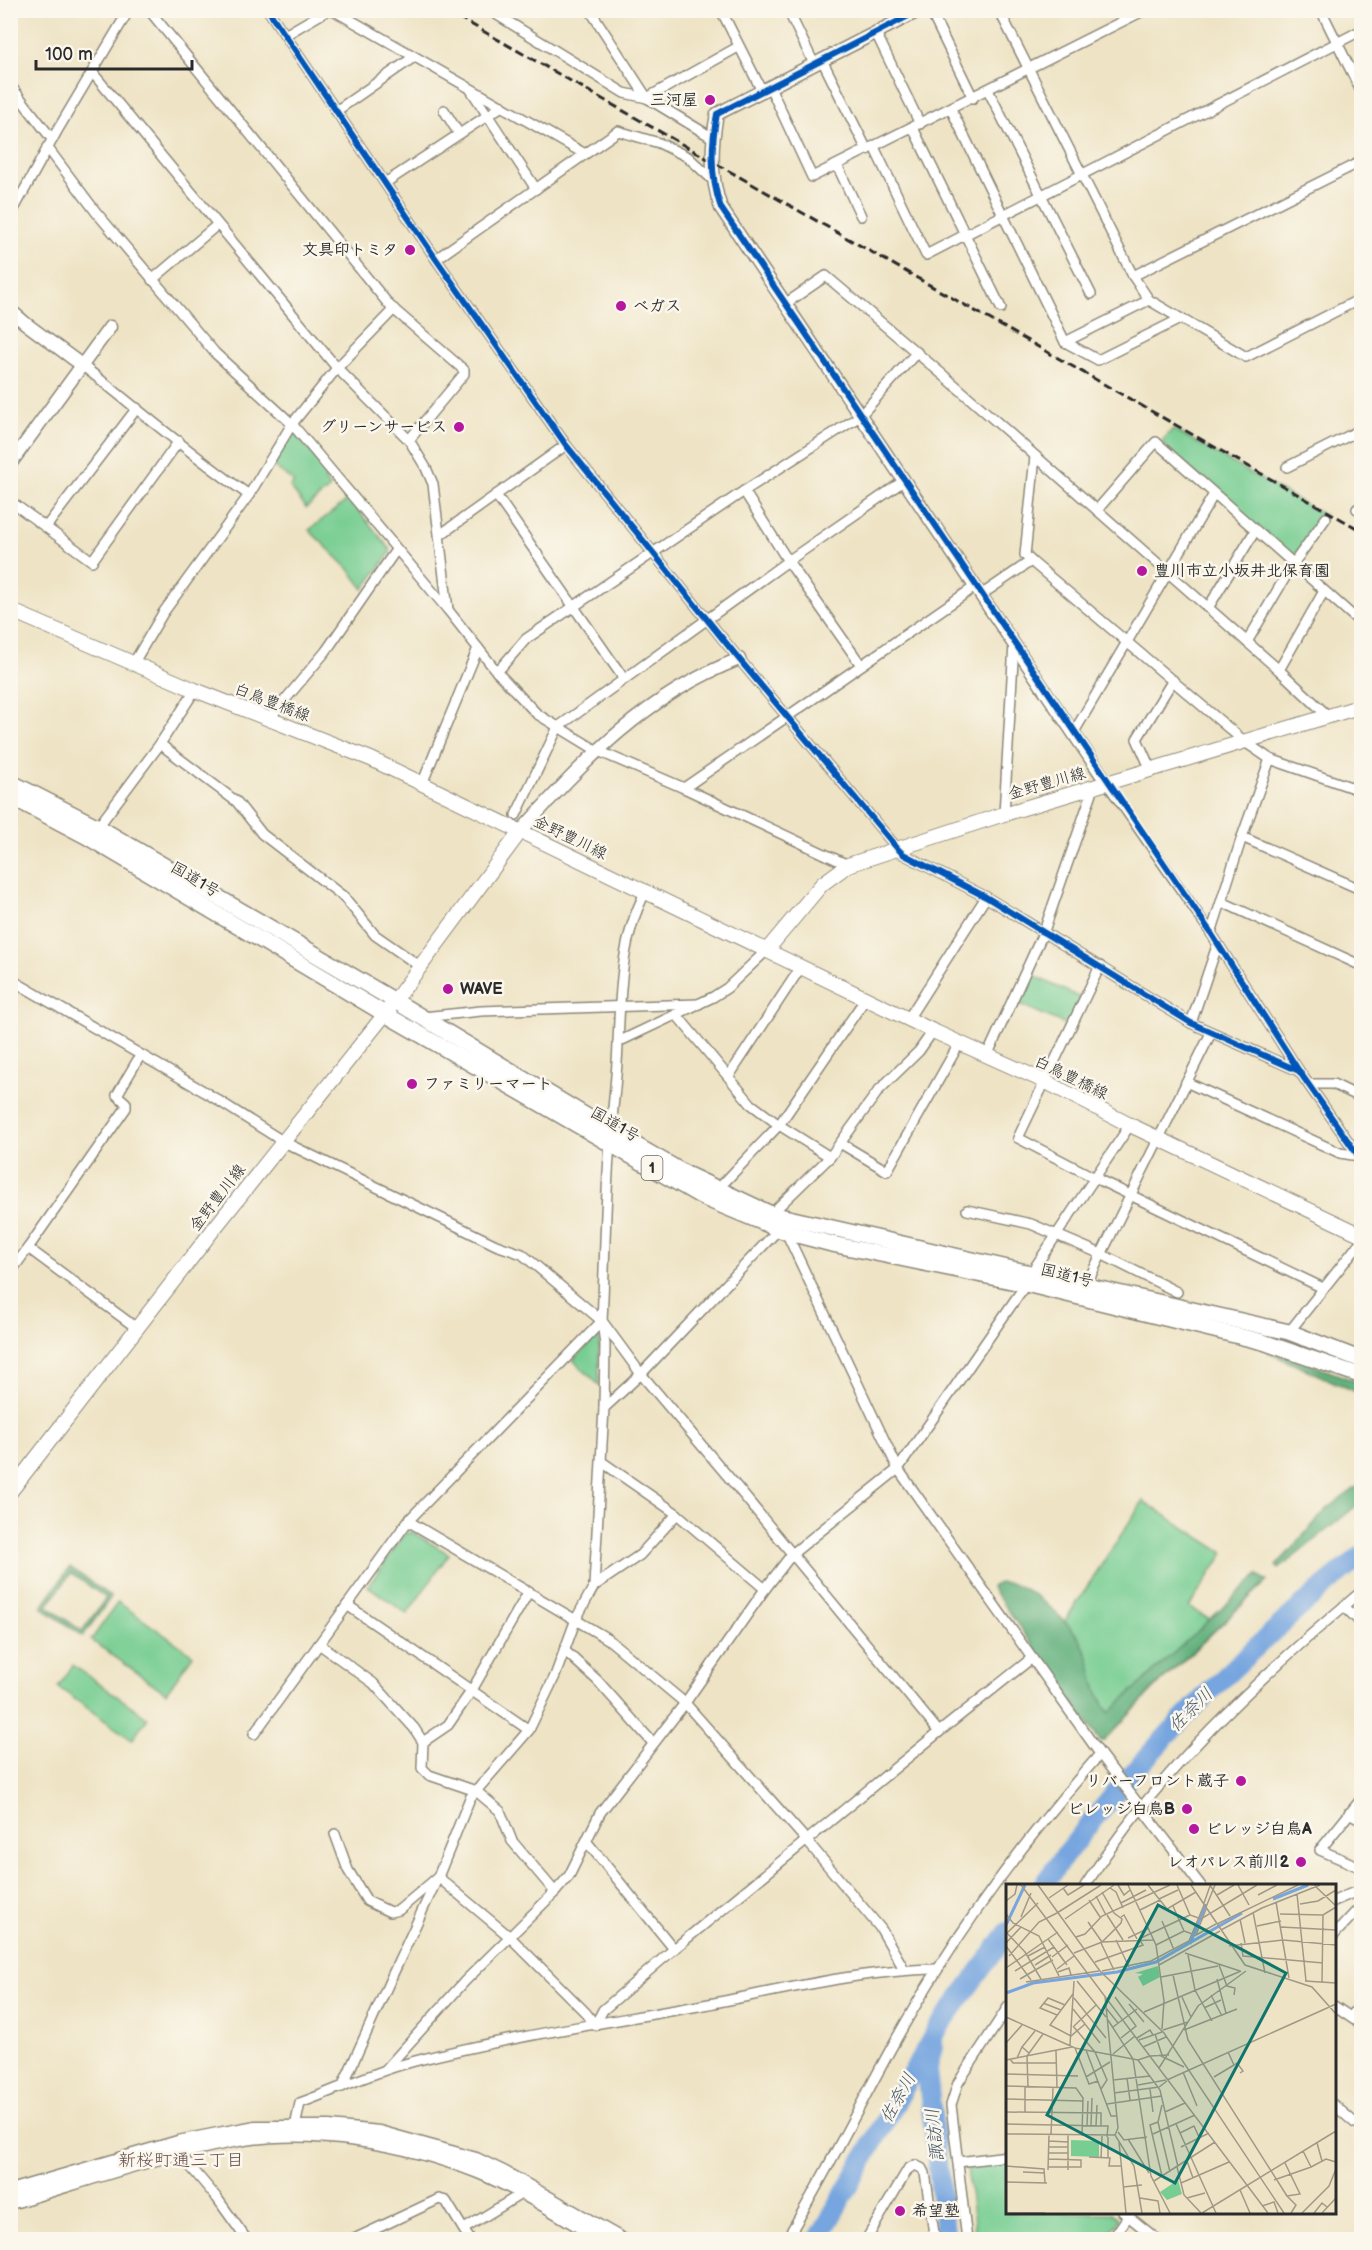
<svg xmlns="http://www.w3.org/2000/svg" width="1372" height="2250" font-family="'Balsamiq Sans','Klee One',sans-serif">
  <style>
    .green { fill: #77cd92; stroke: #517c5e; stroke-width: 1.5 }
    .forest { fill: #61b07c; stroke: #466e54; stroke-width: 1.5; fill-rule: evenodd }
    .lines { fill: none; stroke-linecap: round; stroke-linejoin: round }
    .river { stroke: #76a5df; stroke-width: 20 }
    .minor-casing { stroke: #8c8778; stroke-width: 12 }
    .tertiary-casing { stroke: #8c8778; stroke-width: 15 }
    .secondary-casing { stroke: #8c8778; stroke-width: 16 }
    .trunk-casing { stroke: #8c8778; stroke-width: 18 }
    .minor { stroke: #fff; stroke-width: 9 }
    .tertiary { stroke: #fff; stroke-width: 12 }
    .secondary { stroke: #fff; stroke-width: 14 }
    .trunk { stroke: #fff; stroke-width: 15 }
    .rail { stroke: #2b2b2b; stroke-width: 3; stroke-dasharray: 9 4.5; stroke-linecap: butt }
    .cycleway-casing { stroke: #fbf7ec; stroke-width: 10 }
    .cycleway { stroke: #0057b8; stroke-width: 6 }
    .poi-dot { fill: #b5179e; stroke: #fbf7ec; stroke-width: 2 }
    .labels { text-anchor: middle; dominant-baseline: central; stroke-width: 5; stroke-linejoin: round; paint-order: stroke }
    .shield { fill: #fbf7ec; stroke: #696865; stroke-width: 1.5 }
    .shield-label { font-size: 15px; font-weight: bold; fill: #2b2b2b }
    .poi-label { font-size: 16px; font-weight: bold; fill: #2b2b2b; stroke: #fbf7ec; text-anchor: end }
    .street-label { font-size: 16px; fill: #2b2b2b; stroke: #fbf7ec }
    .water-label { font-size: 18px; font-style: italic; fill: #45566a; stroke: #fbf7ec }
    .neighbourhood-label { font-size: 18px; fill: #65504f; stroke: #fbf7ec }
    .inset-river { fill: none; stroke: #76a5df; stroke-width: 3 }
    .inset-road { fill: none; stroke: #a09987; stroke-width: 1.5 }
    .view { fill: #0f766e; fill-opacity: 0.15; stroke: #0f766e; stroke-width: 3 }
    .inset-edge { fill: none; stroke: #2b2b2b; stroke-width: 3 }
  </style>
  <rect width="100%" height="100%" fill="#fbf7ec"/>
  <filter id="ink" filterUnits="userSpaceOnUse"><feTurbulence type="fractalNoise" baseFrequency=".0167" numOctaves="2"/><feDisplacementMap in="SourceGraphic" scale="12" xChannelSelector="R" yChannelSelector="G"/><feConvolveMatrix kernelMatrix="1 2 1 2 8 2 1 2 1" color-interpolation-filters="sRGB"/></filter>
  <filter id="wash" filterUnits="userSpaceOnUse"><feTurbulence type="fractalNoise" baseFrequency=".008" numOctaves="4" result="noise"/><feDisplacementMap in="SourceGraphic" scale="24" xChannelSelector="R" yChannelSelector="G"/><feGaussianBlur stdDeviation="1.35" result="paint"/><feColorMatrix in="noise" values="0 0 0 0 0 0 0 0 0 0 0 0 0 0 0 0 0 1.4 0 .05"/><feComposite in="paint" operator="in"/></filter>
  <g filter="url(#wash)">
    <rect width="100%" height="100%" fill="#eee3c4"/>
    <g class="green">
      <polygon points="1173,429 1325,516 1294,558 1289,558 1163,445 1163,440"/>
      <polygon points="295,432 329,475 324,480 330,488 306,508 290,487 294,482 270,463 291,433"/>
      <polygon points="349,499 390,549 390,553 364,589 348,568 309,530"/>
      <polygon points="1028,973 1081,998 1067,1025 1015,1002"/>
      <polygon points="597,1336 599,1337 599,1385 573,1360"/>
      <polygon points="1143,1501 1224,1553 1189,1607 1210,1620 1258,1575 1267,1581 1161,1682 1104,1741 1100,1741 1041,1658"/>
      <polygon points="412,1532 449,1554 407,1614 368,1586 406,1533"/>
      <polygon points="118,1602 193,1655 166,1693 91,1640"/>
      <polygon points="73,1665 148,1718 132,1740 58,1687"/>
      <polygon points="1007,2160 1008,2212 1112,2213 1118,2217 1119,2221 1105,2239 976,2239 967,2168 969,2165"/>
    </g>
    <g class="forest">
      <polygon points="1271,1350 1361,1383 1361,1394 1269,1353"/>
      <polygon points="1361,1484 1361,1502 1279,1569 1276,1566 1327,1509"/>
      <path d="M70 1567 111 1597 83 1636 41 1607ZM71 1573 106 1598 82 1631 47 1606Z"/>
      <path d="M1258 1575 1266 1581 1160 1682 1104 1741 1100 1740 991 1587C1015 1568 1067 1620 1080 1640 1090 1656 1091 1671 1096 1688 1099 1697 1105 1706 1109 1713Z"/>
    </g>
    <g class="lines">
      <g class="river">
        <path d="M1042 1886C1133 1760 1242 1653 1362 1555"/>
        <polyline points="933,2046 927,2071 946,2240"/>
        <polyline points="818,2240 936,2031 1008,1932"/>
      </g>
    </g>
  </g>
  <g filter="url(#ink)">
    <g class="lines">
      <g class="minor-casing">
        <g id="minor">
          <polyline points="149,10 390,306 464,370 464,374 409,440"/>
          <polyline points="268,10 436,259 566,445 739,659 897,848 903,854 986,897 1191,1023 1299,1071"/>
          <polyline points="333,10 585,154"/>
          <polyline points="489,10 624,93 647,98 713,138"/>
          <polyline points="590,10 647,98"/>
          <polyline points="721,10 762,91"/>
          <polyline points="788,10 814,64"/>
          <polyline points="930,10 973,98"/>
          <polyline points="999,10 1133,276 1149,300 1246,357 1362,298"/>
          <polyline points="1321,10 1362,93"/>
          <polyline points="876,33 920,124"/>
          <polyline points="285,35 328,10"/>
          <polyline points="822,60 867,150"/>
          <polyline points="92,72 337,368 409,440 426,468 433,484 448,610"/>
          <polyline points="10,85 52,139"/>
          <polyline points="770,87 812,177 1145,10"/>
          <polyline points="471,90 536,189"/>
          <polyline points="988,90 1091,294"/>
          <polyline points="647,98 738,47"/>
          <polyline points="951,109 1065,342 1098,360 1180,319"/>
          <polyline points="444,110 459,134"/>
          <polyline points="336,111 414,57"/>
          <polyline points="913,128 1001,308"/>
          <polyline points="47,147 96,212 215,353 292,424 448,610 497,672 537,714 596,750 684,788 848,865"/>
          <polyline points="874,147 926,255 1362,30"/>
          <polyline points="837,165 861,216"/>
          <polyline points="385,183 502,106"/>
          <polyline points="10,216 57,131 129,10"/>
          <polyline points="436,259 618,131 659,143 688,157 714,181"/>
          <polyline points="1133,276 1362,161"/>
          <polyline points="152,280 217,225"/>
          <polyline points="785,304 826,276 949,380 1279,670 1327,715"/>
          <polyline points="1065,342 1149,300"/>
          <path d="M83 366C138 409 191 455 249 495"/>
          <polyline points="1035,456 1025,555 1031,561 1245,742 1270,759 1362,791"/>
          <polyline points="1287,467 1362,429"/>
          <polyline points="744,491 788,561 861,665"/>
          <polyline points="496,495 624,679"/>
          <polyline points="10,501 92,561 179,441"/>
          <polyline points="1357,509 1362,506"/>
          <polyline points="1097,510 1156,442 1362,624"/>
          <polyline points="46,527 137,408"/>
          <polyline points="440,535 566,445"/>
          <polyline points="981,595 1031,561"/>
          <polyline points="1208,608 1255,531"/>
          <polyline points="1247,642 1293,564 1326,518"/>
          <polyline points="133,664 163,613 249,495 292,424 337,368 394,309"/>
          <polyline points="1279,670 1324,591"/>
          <polyline points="497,672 526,639 744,491 860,416 917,352"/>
          <polyline points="269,719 326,651 396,550"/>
          <polyline points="1074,732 1214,494"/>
          <polyline points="160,744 237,802 262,834 344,897 375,935 421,967"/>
          <polyline points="1151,770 1137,739 1173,680"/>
          <polyline points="1107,783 1211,933 1299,1071 1362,1161"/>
          <polyline points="422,784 478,648"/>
          <polyline points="684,788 976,586"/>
          <polyline points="1004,814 1014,644"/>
          <polyline points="516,815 558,727 788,561 905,480"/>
          <polyline points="98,827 160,744 195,690"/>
          <polyline points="1242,837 1362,890"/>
          <polyline points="1222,902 1362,966"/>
          <polyline points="1211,933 1242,837 1270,759"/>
          <polyline points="1100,966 1018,1138 1095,1178 1323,1288"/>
          <polyline points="10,979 205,1092 284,1142 496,1245 522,1254 602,1321 641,1374 737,1487 939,1732"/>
          <polyline points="676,1014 751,1104 779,1125 830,1157"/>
          <polyline points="423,1017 481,1011 699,1004"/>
          <polyline points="908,1019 986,897"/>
          <polyline points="1191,1023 1217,946"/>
          <polyline points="618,1042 713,997 727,988 767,950"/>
          <polyline points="987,1056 1044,931 1094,787"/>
          <polyline points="729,1076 801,967"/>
          <polyline points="1186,1082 1340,1153 1359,1156"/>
          <polyline points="1309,1084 1333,1084 1362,1098"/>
          <polyline points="840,1143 887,1171 959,1044"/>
          <polyline points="718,1189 779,1125 866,998"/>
          <polyline points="967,1210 1031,1224 1101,1254 1177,1292"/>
          <polyline points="771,1214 830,1157 879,1090 919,1051 933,1031"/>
          <polyline points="786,1232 898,1469 1100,1754 1201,1886"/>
          <polyline points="28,1248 126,1108 126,1103 117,1095 140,1056"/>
          <polyline points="10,1273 28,1248 138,1329"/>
          <polyline points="1031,1273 1130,1125"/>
          <polyline points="1086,1285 1211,1033"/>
          <polyline points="1289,1332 1362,1240"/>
          <polyline points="604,1408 641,1374 779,1229"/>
          <polyline points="602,1462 677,1514 765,1589"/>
          <polyline points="408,1521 608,1639 685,1703 807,1841 881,1929 904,1969"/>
          <polyline points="594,1586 640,1555 677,1514"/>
          <polyline points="347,1605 529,1730"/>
          <polyline points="1344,1606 1362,1624"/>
          <polyline points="319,1644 373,1683 414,1728 423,1742 422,1768 429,1775 476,1791 500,1811 512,1841 555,1892"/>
          <polyline points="564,1650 597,1680 653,1743"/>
          <polyline points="254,1734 408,1521 602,1321"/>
          <polyline points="423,1742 448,1725 472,1690 529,1591"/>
          <polyline points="1362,1798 1320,1850 1362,1868"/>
          <polyline points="1349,1813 1362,1820"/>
          <polyline points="335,1834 348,1870 367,1901 390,1912 399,1910 438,1877 510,1937 586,2013 595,2025"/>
          <polyline points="587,1842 674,1949"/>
          <path d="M1085 1886C1158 1771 1258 1678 1362 1591"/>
          <polyline points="1334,1901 1362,1889"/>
          <polyline points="1334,1935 1362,1905"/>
          <polyline points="1334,2006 1362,2025"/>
          <polyline points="1351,2017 1362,2002"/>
          <polyline points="595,2025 603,2010 674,1949 939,1732 1032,1658"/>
          <polyline points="386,2069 465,1981 555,1892 569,1876 600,1813 685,1703 765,1589 792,1554 898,1469 1026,1284"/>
          <path d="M342 2087 392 1976 438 1877 470 1798 529 1730 555 1676 576 1619 594 1586 604 1408 605 1345 602 1321C605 1262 605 1203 610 1144 612 1111 617 1077 618 1044 620 994 621 938 645 893"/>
          <polyline points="1334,2105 1355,2123"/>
          <path d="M295 2127 300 2103C338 2089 375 2071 415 2061 511 2036 611 2022 709 2004 782 1990 863 1970 937 1969"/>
          <polyline points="179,2153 217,2198 247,2240"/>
          <polyline points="958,2162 1008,2156"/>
          <polyline points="1123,2212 1158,2240"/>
          <polyline points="464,2229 521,2194"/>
          <polyline points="352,2240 439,2199 446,2201 470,2240"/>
          <path d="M786 2240C840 2151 882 2056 938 1969 985 1894 1042 1820 1100 1754"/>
          <polyline points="866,2240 908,2169 915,2165 923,2169 925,2173 935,2240"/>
          <polyline points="967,2240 951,2105 958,2083 1008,2007"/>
          <polyline points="1112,2240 1131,2212"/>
        </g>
      </g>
      <g class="tertiary-casing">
        <g id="tertiary">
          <path d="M920 10 717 114C711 145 710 178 721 208L1107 783"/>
          <polyline points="10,310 25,323 83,366"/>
          <polyline points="10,464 110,327"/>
          <path d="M520 832C586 759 645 696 739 659"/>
          <polyline points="10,2191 178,2142 218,2134 256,2127 329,2127 379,2132 476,2159 505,2173 623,2240"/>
          <path d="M10 2203C84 2181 158 2155 233 2141 311 2126 405 2143 478 2172 517 2188 565 2217 601 2240"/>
        </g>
      </g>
      <g class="secondary-casing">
        <g id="secondary">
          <polyline points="10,610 195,690 371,759 933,1031 1046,1082 1130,1125 1362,1235"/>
          <polyline points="767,950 822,884 848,865 1004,814 1362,706"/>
          <polyline points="10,1492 213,1230 385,1014 520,832"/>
        </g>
      </g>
      <g class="trunk-casing">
        <g id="trunk">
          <polyline points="10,782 98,827 395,1001 611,1131 686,1174 771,1214 1289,1332 1362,1360"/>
          <polyline points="10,796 86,836 385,1014 704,1198 786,1232 832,1244 1026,1284 1263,1342 1362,1376"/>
        </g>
      </g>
      <use href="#minor" class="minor"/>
      <use href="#tertiary" class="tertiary"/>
      <use href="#secondary" class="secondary"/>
      <use href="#trunk" class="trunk"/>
      <polyline class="rail" points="446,10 1362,531"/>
      <g class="cycleway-casing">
        <g id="cycleway">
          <polyline points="268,10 436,259 566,445 739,659 897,848 903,854 986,897 1191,1023 1299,1071"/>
          <path d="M920 10 717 114C711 145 710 178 721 208L1211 933 1299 1071 1362 1161"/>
        </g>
      </g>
      <use href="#cycleway" class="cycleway"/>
    </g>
  </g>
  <g class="poi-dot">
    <circle cx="710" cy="100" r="6"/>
    <circle cx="410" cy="250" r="6"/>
    <circle cx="621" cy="306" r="6"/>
    <circle cx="459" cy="427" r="6"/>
    <circle cx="1142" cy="571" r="6"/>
    <circle cx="448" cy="989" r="6"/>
    <circle cx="412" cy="1084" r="6"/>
    <circle cx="1241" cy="1781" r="6"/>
    <circle cx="1187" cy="1809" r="6"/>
    <circle cx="1194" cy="1829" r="6"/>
    <circle cx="1301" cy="1862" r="6"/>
    <circle cx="900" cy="2211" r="6"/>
  </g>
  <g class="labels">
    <rect class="shield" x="641.5" y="1156" width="21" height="24" rx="4.5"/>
    <g class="shield-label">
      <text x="652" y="1168">1</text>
    </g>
    <g class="poi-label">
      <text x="698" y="100">三河屋</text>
      <text x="398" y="250">文具印トミタ</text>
      <text x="633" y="306" text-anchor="start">ベガス</text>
      <text x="447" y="427">グリーンサービス</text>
      <text x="1154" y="571" text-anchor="start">豊川市立小坂井北保育園</text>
      <text x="460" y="989" text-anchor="start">WAVE</text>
      <text x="424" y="1084" text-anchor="start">ファミリーマート</text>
      <text x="1229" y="1781">リバーフロント蔵子</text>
      <text x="1175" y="1809">ビレッジ白鳥B</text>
      <text x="1206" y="1829" text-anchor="start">ビレッジ白鳥A</text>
      <text x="1289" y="1862">レオパレス前川2</text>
      <text x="912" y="2211" text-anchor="start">希望塾</text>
    </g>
    <g class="street-label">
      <text transform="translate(272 703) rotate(21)">白鳥豊橋線</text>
      <text transform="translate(1047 784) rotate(-16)">金野豊川線</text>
      <text transform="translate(570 838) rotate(26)">金野豊川線</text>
      <text transform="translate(195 880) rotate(31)">国道1号</text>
      <text transform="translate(1071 1078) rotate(26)">白鳥豊橋線</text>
      <text transform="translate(615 1125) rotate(30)">国道1号</text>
      <text transform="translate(218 1198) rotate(-52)">金野豊川線</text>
      <text transform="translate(1067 1276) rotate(14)">国道1号</text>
    </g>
    <g class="water-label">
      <text transform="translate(1191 1710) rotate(-45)">佐奈川</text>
      <text transform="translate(898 2098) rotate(-61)">佐奈川</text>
      <text transform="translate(935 2135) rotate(-96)">諏訪川</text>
    </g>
    <g class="neighbourhood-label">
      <text x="181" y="2160">新桜町通三丁目</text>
    </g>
  </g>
  <g transform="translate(1006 1884)">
    <rect width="330" height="330" fill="#eee3c4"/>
    <path d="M152 82 154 93 137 102 132 93 137 90 129 89ZM65 256 93 257V273L65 272ZM172 296 176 310 161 316 154 308Z" fill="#77cd92"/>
    <path class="inset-river" d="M267 15 302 1M0 41 19 1M184 60 200 20M0 109 27 99 111 88 150 78 236 29"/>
    <path class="inset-road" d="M15 1 262 329M32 1 94 87 158 149 278 329M112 1 118 11 124 6M122 1 150 61 158 117 156 145M142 1 161 25 190 8M171 1 184 31 195 35 251 1M185 1 239 81 306 103 330 130M204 1 224 32M232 1 243 21M308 1 330 22M57 4 62 11 78 1M104 4 110 8 117 24M291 10 300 97M211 11 228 1M252 11 271 1M90 12 100 31M43 14 62 1M153 15 172 6M83 16 94 33M0 17 9 10 11 1M270 18 283 94M32 19 1 49 19 68 35 95M115 19 140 6M198 19 204 2M294 20 312 17 330 6M167 22 178 47 186 50M200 23 209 1M200 25 190 51 210 40M134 26 154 16M247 28 259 89M51 29 95 1M0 30 7 39 33 52 53 92M274 30 317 31 330 23M101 31 117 56M15 33 25 9M115 33 118 31 131 55M59 35 108 1M234 35 239 59M156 37 168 66M82 38 96 58 115 39 116 35 108 29 96 8M211 40 292 1M251 42 275 37M275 43 330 46M215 46 256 24 314 1M70 53 79 50 96 32 164 1M122 54 143 44M135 54 184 31M42 55 61 81M110 56 123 83M0 59 15 43M95 59 108 86M235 59 237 72 317 79M150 61 178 47M0 62 25 96M223 62 277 56 330 61M68 69 96 58 147 56M179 69 234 87M182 71 189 106 206 137M3 72 33 38 51 29M22 72 39 63M46 73 62 61M89 78 137 61 133 55M29 81 45 71M153 81 214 47M213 81 221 102 229 104 228 111M0 84 52 48M31 85 47 76M51 85 68 72M9 87 48 63M96 87 145 77 183 57 198 21M52 88 63 84 65 91M167 91 182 156 281 312M155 93 212 82M14 95 31 85M211 95 220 129M71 97 100 133M299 97 330 99M20 98 93 87M316 98 317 31M67 110 44 141 65 152 79 140 94 159M205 111 216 132M109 113 130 142 115 154M176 113 185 133M68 114 100 154M37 119 55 126M123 120 138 138M100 124 112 139M198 124 215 116M67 125 79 140M138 128 235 87M51 131 34 124 42 114 59 121M0 133 69 164 132 176 144 172M102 136 127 175 145 292 164 329M67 142 89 168 101 196 95 205M67 143 90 121M107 143 131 125M157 146 182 138M178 146 231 125M149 150 156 171M131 154 144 146 147 151M133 156 156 148M0 159 16 141M64 161 68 97M16 163 29 147M137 163 160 153M69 164 83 200 92 197M80 166 105 232H111M50 167 51 204M222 168 228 181 231 179 237 187 234 189M107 170 129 152M153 171 178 183M144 172 163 171M11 174 16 163 23 169M4 175 7 179H50M0 176 66 163M132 176 154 206 172 283M153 184 192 122 240 87M177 188 191 222M0 190 72 192M80 193 104 178M208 193 228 181M121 194 124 216M107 196 144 192M161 196 330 120M132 201 160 196M0 202 70 204 77 214 76 252M22 203 21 172 37 150M144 205 147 228M108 209 153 203 161 197M0 215 77 217M101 220 156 212M156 221 152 238 164 288M0 228 95 229V242M19 228V203M159 228 179 219M152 238 144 241 156 292M0 240 102 242 101 253M170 240 210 329M81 241 82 217M85 242 86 214M90 242 91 221M112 248 118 256 141 253M174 249 188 242 193 253M0 250 109 251 112 244 99 112M45 250 47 204M147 250 189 231M109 251 128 282 136 329M122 255 143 289M43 257 62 258M113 258 120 329M311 259 316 277M42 263H62M175 263 203 249M43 269H62M83 273 104 274 103 282H115M95 274 96 252M102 274V253M181 277 187 294M279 279 294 310 281 312 290 321 285 329M0 282 38 285 39 299M42 283H75V276L42 275M171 283 178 311 195 329M305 283 320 275 330 278M42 286 43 250M62 286V251M17 288 39 289M268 296 305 283 297 267M148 297 209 258M0 298 41 299M175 299 223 278M117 303 136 301M234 306 244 329M134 314 152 317 154 329M181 314 199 309M256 322 268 318 272 329M0 329H39M196 329 330 247M296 329 323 302 330 285M308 329 316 319 321 323M316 329 330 314"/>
    <path class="view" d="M152 21 280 89 169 299 41 231Z"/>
    <rect width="330" height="330" class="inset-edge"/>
  </g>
  <rect width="1372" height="2250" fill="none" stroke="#fbf7ec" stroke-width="36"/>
  <path d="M36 60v9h156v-9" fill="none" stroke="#2b2b2b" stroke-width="3"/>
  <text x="45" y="60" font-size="18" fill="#2b2b2b" stroke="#fbf7ec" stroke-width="4.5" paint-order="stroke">100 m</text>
</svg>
